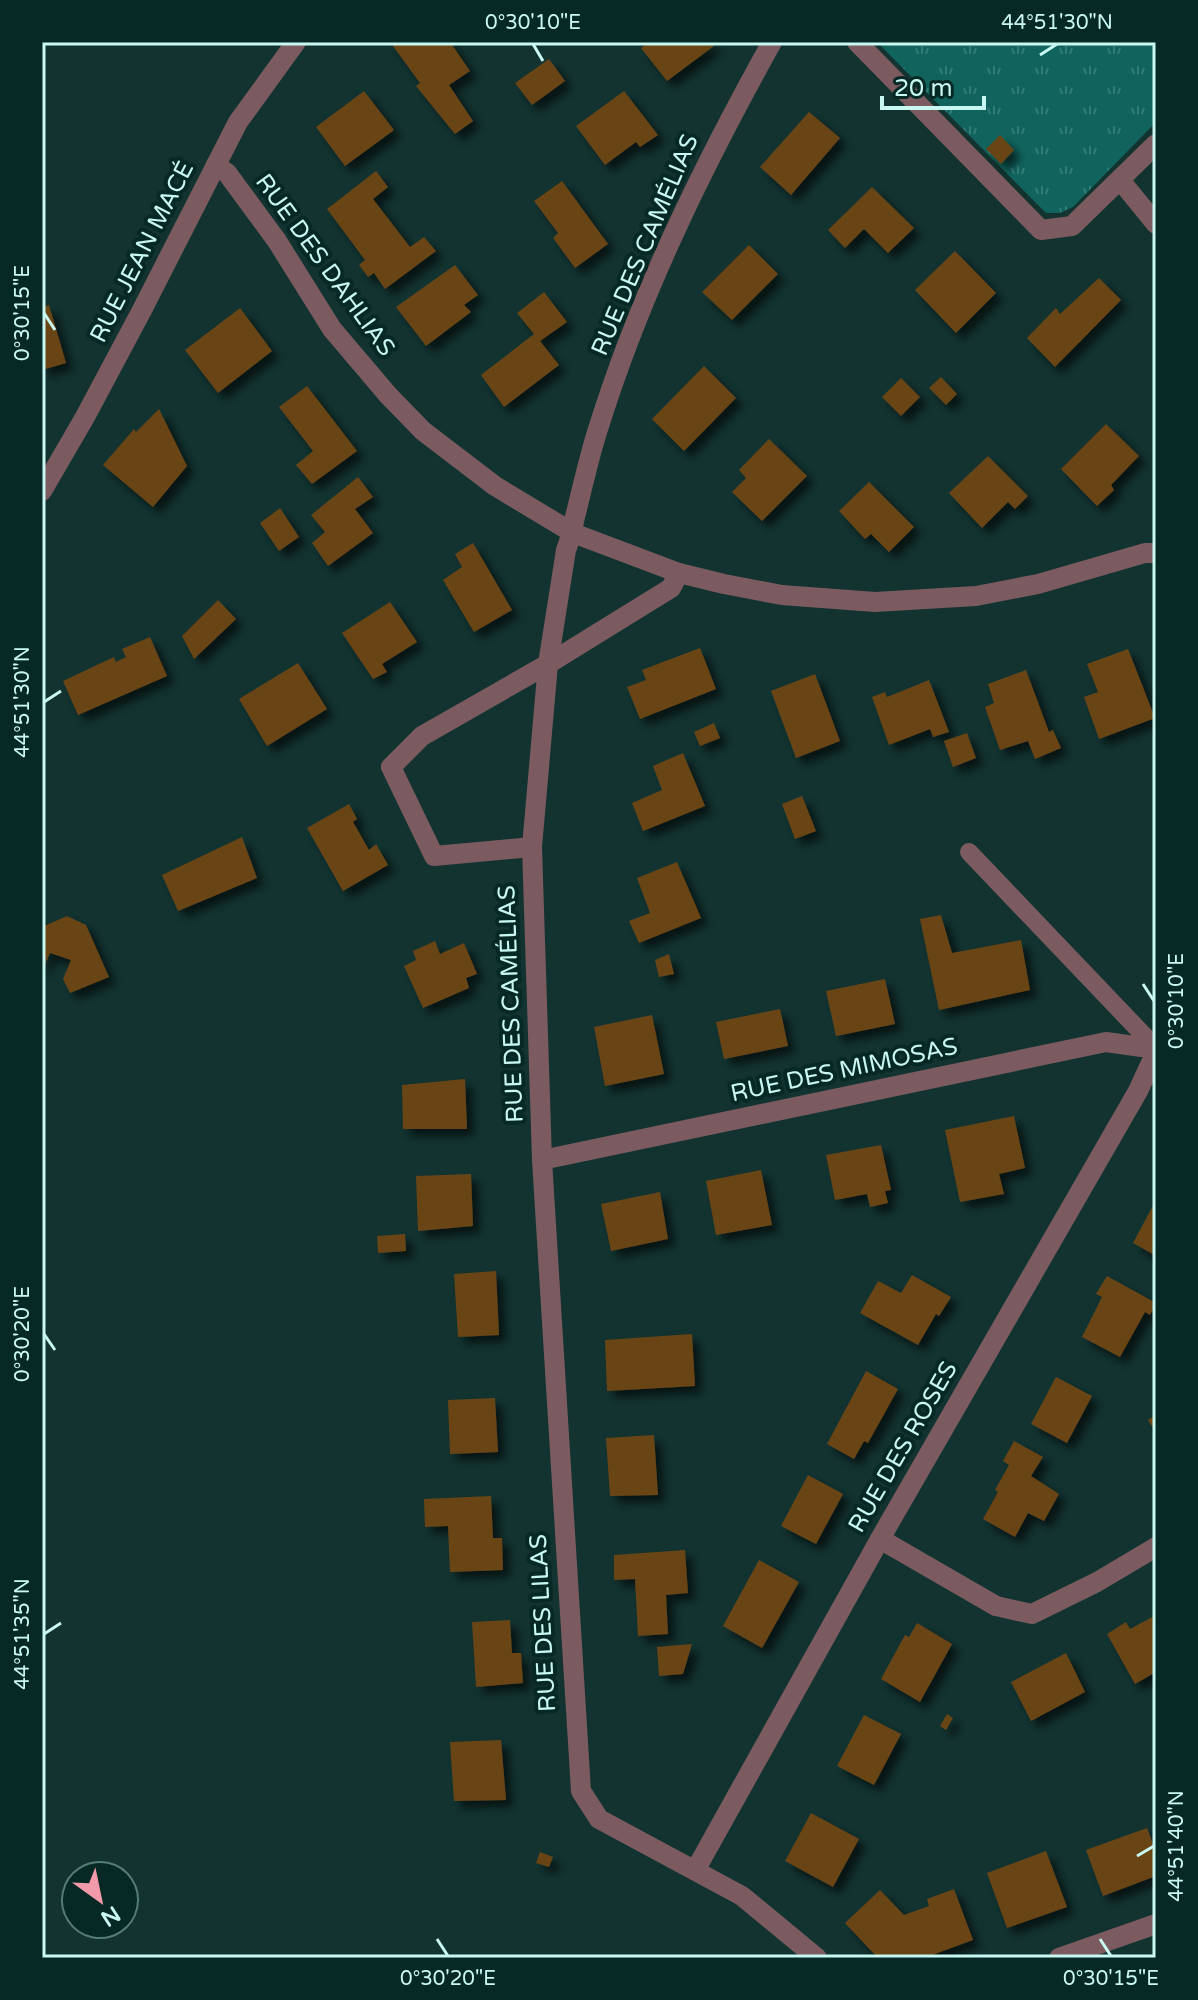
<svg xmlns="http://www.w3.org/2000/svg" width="1198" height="2000" font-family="'Varela Round',sans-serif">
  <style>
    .grass { fill: url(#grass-tufts) }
    .building { fill: #694518; filter: url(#shadow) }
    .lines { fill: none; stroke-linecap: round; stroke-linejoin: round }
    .lane { stroke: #7b5b60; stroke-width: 18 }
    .street { stroke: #7b5b60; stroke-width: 20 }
    .ticks { fill: none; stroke: #c9f8f2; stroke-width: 3 }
    .labels { text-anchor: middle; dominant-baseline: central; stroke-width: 8; stroke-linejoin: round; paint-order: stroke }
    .street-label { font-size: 24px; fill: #c9f8f2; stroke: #072926 }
    .neatline { fill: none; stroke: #c9f8f2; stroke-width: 3 }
    .ticks-label { font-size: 20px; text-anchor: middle; fill: #c9f8f2 }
  </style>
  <defs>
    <pattern id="grass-tufts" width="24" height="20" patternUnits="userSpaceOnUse" patternTransform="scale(2)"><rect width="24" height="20" fill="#11645e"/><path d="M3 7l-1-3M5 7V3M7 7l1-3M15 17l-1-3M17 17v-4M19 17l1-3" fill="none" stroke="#327b76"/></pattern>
    <filter id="shadow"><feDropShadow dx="7" dy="7" stdDeviation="4" flood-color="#0009"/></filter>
  </defs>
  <rect width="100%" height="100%" fill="#123330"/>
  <polygon class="grass" points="877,42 1156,42 1156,122 1073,207 1060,213 1046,213"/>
  <g class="building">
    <polygon points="390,42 450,42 470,71 449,85 473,121 455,134 416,86 420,83"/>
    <polygon points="649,42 711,42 714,46 667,81 641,48"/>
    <polygon points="549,59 565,81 532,105 515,83"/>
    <polygon points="364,91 394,130 345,166 316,127"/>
    <polygon points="624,91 658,135 640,147 636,142 605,165 576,126"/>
    <polygon points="809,112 840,138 791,195 760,167"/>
    <polygon points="1000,135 1014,150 1001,164 986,149"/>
    <polygon points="376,171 388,187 373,199 410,247 424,237 436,251 385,289 374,273 368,277 359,265 365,260 327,209"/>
    <polygon points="562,181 608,244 575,268 553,238 558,233 534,201"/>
    <polygon points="872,187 914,228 888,253 864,229 845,248 828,230"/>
    <polygon points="749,245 778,274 732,320 702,292"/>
    <polygon points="955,251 996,293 956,333 915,290"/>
    <polygon points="455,265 478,295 464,305 471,312 426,346 396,307"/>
    <polygon points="1099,278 1121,300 1055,367 1027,338 1056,308 1060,314"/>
    <polygon points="544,292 567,322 540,341 559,365 504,407 481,375 534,334 517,313"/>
    <polygon points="49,305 66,363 42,370 42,307"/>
    <polygon points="240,308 272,351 218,393 185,350"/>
    <polygon points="704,366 736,398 684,451 652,419"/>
    <polygon points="941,377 957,394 946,405 929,388"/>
    <polygon points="901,378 920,397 901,416 882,397"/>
    <polygon points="307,386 357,451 312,484 296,465 313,451 279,407"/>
    <polygon points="159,409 187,466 153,507 103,465 134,429 136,432"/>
    <polygon points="1106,424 1139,456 1111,485 1114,490 1097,506 1061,469"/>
    <polygon points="769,439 807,476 762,521 732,492 746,478 739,470"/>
    <polygon points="988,456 1028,496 1015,509 1008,502 982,528 949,493"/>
    <polygon points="358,477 373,497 355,509 373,533 328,566 312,543 325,532 311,515"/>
    <polygon points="869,482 914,527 889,552 871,534 865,539 839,511"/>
    <polygon points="280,508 299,537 279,551 260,523"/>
    <polygon points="473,543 512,610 474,632 443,580 462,567 455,554"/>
    <polygon points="218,600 236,619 194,659 182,636"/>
    <polygon points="390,602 417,642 382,664 387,672 373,679 342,633"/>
    <polygon points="150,637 167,676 78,715 63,681 114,657 116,662 126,657 122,649"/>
    <polygon points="700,648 716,689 640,719 627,687 646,680 642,670"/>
    <polygon points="1128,649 1155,718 1099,739 1084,697 1098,692 1087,664"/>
    <polygon points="298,663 327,709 267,746 239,699"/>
    <polygon points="1026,670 1049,732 1053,730 1061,748 1035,759 1028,741 1000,750 985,707 994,703 988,684"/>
    <polygon points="815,674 840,741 796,758 771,691"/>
    <polygon points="929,680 949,732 933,737 930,729 889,745 872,697 885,692 887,697"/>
    <polygon points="714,723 720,738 700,746 694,732"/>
    <polygon points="967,733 976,758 953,767 944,741"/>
    <polygon points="683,753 705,806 643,831 632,803 662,790 653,766"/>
    <polygon points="802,796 816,831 795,839 782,804"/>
    <polygon points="349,804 357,819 353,822 369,850 376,844 388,865 343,891 307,828"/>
    <polygon points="242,837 257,878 178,911 162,875"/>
    <polygon points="677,862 701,918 639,943 629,921 650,913 637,878"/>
    <polygon points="941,915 952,953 1021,940 1030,990 939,1010 920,919"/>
    <polygon points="67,916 86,925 109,977 70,993 63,979 71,960 50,953 42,972 42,927"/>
    <polygon points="435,941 440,954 464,943 477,974 466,978 469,988 423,1008 404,966 416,960 413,951"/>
    <polygon points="669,954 674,974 659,977 655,960"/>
    <polygon points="885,979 895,1024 836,1036 826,991"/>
    <polygon points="780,1009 788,1046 724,1059 716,1022"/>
    <polygon points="652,1015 664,1074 605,1086 594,1027"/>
    <polygon points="465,1079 467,1129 403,1129 402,1085"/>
    <polygon points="1014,1116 1025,1168 999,1174 1004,1194 960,1202 945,1130"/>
    <polygon points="881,1145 891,1190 885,1191 888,1203 870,1207 867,1194 835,1200 826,1155"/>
    <polygon points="761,1170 772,1225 716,1235 706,1181"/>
    <polygon points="471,1174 473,1226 418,1231 416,1176"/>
    <polygon points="660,1192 668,1239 611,1251 601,1204"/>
    <polygon points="1156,1200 1156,1256 1133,1243"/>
    <polygon points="405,1234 406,1251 378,1253 377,1236"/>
    <polygon points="496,1271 499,1335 458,1337 454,1274"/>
    <polygon points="912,1275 951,1297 939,1316 936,1314 918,1345 860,1313 878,1281 901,1293"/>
    <polygon points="1107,1276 1156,1303 1150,1315 1145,1312 1120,1357 1082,1337 1102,1297 1096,1294"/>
    <polygon points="692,1334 695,1386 607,1391 605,1340"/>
    <polygon points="866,1371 898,1389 868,1443 864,1441 854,1459 827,1444"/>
    <polygon points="1056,1377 1092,1396 1067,1443 1031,1424"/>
    <polygon points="495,1398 498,1452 450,1454 448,1400"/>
    <polygon points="1156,1415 1156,1433 1148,1420"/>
    <polygon points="654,1435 658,1495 610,1496 606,1438"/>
    <polygon points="1014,1441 1043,1457 1031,1476 1059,1494 1044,1521 1028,1513 1015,1537 983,1519 998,1492 995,1490 1009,1465 1003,1461"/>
    <polygon points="808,1475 843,1494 816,1544 781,1526"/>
    <polygon points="491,1496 493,1538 502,1538 503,1570 450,1572 448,1526 425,1527 424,1499"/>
    <polygon points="685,1550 688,1593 666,1595 668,1634 638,1636 635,1579 614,1580 614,1555"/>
    <polygon points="759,1560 799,1582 762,1648 723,1626"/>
    <polygon points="1156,1615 1156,1672 1135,1684 1107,1634 1126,1622 1130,1629"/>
    <polygon points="510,1620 512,1653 521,1653 523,1683 476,1687 472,1622"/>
    <polygon points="917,1623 952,1644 920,1702 881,1679 905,1635 909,1637"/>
    <polygon points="692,1644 683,1674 659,1676 657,1647"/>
    <polygon points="1066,1653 1085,1692 1031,1721 1011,1682"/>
    <polygon points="947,1714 953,1718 946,1730 940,1726"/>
    <polygon points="864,1715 901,1734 874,1785 837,1766"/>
    <polygon points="501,1740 506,1800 454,1801 450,1742"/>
    <polygon points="811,1813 859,1839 833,1887 785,1861"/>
    <polygon points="1147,1828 1156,1852 1156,1876 1103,1896 1086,1850"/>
    <polygon points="1046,1851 1067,1907 1007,1928 987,1873"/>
    <polygon points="540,1852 553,1857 549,1867 536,1863"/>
    <polygon points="954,1889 973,1940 924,1958 878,1958 845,1923 880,1890 904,1915 929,1906 927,1899"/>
  </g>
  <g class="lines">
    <polyline class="lane" points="969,852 1156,1048"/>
    <g class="street">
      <path d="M772 42C704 164 641 292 599 426 590 453 584 481 577 509 573 523 572 536 566 550L548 664 532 847 542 1160 581 1791 599 1819 742 1896 817 1958"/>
      <polyline points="857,42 1041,230 1072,226 1156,144"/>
      <polyline points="216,165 227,173 277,241 332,329 388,395 423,431 495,486 573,533 679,573 724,584 782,595 875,602 976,596 1038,584 1145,553 1156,553"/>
      <polyline points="1120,180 1156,224"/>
      <polyline points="42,491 85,417 142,310 238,122 296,42"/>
      <polyline points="532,847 434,856 391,767 422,736 548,664 671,588 679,573"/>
      <polyline points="542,1160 1106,1042 1156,1049"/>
      <polyline points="880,1539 996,1606 1032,1614 1097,1582 1156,1547"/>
      <polyline points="696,1869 880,1539 1138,1091 1156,1052"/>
      <polyline points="1059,1958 1156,1924"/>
    </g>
  </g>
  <path class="ticks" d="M533 44 543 61M1040 55 1057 44M44 313 55 330M44 702 61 691M1143 984 1154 1001M44 1334 55 1350M44 1634 61 1623M1137 1856 1154 1846M437 1939 448 1956M1100 1939 1111 1956"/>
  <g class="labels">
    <g class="street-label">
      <text transform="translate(645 245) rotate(-67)">RUE DES CAMÉLIAS</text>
      <text transform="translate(142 252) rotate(-63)">RUE JEAN MACÉ</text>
      <text transform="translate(325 265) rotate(54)">RUE DES DAHLIAS</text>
      <text transform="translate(511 1004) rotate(-92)">RUE DES CAMÉLIAS</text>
      <text transform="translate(844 1070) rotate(-12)">RUE DES MIMOSAS</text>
      <text transform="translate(903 1447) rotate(-60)">RUE DES ROSES</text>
      <text transform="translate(543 1623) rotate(-93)">RUE DES LILAS</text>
    </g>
  </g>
  <rect width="1198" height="2000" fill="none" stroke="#072926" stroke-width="88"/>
  <g transform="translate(100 1900) rotate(147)"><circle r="38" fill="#072926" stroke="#557c78" stroke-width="2"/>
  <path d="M0-6L14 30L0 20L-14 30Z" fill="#f39aaa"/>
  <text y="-12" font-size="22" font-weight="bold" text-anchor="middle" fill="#c9f8f2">N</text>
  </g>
  <path d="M882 96v12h102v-12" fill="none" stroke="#c9f8f2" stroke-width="4"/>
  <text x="894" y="96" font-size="24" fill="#c9f8f2" stroke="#072926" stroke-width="6" paint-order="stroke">20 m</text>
  <rect x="44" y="44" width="1110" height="1912" class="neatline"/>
  <g class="ticks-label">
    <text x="533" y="29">0°30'10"E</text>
    <text x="1057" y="29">44°51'30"N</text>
    <text transform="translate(22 313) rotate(-90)" y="7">0°30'15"E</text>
    <text transform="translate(22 702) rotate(-90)" y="7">44°51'30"N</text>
    <text transform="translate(1176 1001) rotate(-90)" y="7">0°30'10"E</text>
    <text transform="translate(22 1334) rotate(-90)" y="7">0°30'20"E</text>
    <text transform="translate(22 1634) rotate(-90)" y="7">44°51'35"N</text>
    <text transform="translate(1176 1846) rotate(-90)" y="7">44°51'40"N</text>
    <text x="448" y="1985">0°30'20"E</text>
    <text x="1111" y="1985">0°30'15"E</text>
  </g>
</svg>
